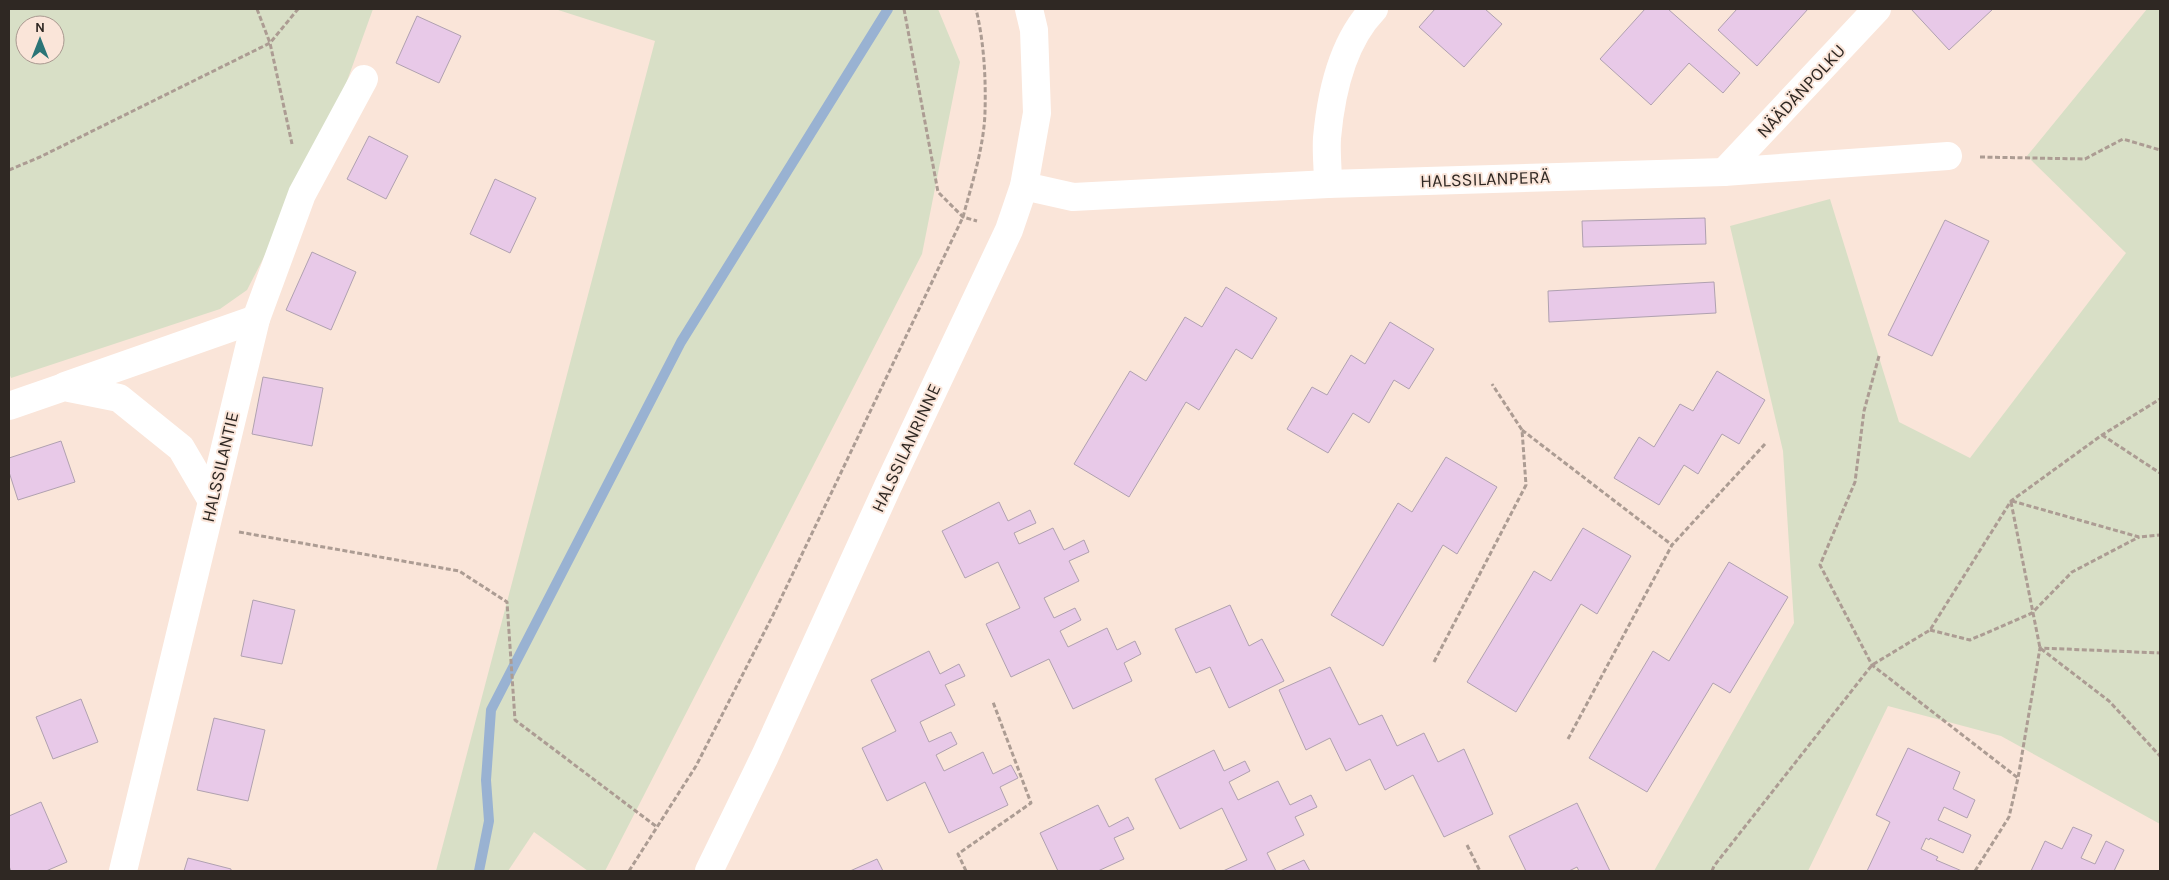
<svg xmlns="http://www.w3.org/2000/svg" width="2169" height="880" font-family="Karla,sans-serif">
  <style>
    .green { fill: #d8dfc6; fill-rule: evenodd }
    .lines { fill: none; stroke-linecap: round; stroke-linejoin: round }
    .stream { stroke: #99b2d2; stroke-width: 10 }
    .building { fill: #e8c9e8; stroke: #b0a1b0 }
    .path { stroke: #ac9c93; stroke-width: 3; stroke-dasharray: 5 2.5; stroke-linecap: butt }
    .minor { stroke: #fff; stroke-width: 28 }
    .labels { text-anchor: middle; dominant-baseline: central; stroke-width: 4; stroke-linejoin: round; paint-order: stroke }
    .street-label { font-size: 18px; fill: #2f2823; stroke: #fae5d9 }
  </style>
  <rect width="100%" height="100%" fill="#fae5d9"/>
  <g class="green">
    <path d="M9 9H373L329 131 247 290 220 309 11 378 9 373ZM25 25H55V55H25Z"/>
    <polygon points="555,9 938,9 960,62 922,254 605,871 588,871 534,832 508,871 436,871 655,41"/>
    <polygon points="2147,9 2160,9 2160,824 2001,736 1888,706 1808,871 1654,871 1794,623 1783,451 1730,226 1830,199 1899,422 1970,458 2126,253 2027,156"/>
  </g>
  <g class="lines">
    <polyline class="stream" points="479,871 489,821 486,780 491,710 681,342 888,9"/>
  </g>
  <g class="building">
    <polygon points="1435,9 1485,9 1502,24 1464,67 1419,27"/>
    <polygon points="1645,9 1668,9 1740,73 1723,93 1689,63 1651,105 1600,59"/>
    <polygon points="1737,9 1808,9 1757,66 1718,30"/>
    <polygon points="1911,9 1993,9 1949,50"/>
    <polygon points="417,16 461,36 439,83 396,63"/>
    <polygon points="369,136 408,156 386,199 347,179"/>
    <polygon points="495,179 536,198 510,253 470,234"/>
    <polygon points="1705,218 1706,244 1583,247 1582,221"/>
    <polygon points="1945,220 1989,241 1932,356 1888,335"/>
    <polygon points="312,252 356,272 331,330 286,310"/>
    <polygon points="1714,282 1716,313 1549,322 1548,291"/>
    <polygon points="1226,287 1277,318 1252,359 1236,349 1199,410 1186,402 1129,497 1074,464 1130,371 1146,381 1185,317 1202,327"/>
    <polygon points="1390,322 1434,349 1409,389 1394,380 1369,423 1353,413 1328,453 1287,429 1312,387 1327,395 1351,355 1365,364"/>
    <polygon points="1717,371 1765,400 1739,444 1722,434 1698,474 1684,465 1659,505 1614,478 1639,437 1654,447 1680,404 1693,411"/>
    <polygon points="263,377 323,388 312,446 252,434"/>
    <polygon points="61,441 75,482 18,500 9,472 9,458"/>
    <polygon points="1446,457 1497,487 1457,554 1443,545 1383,646 1331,615 1398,503 1412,512"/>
    <polygon points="999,502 1008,521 1030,510 1036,523 1014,533 1019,544 1053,528 1064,550 1084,540 1089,552 1069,561 1079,581 1044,598 1054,618 1075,608 1081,620 1060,631 1068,647 1107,628 1117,650 1135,641 1141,654 1124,663 1132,681 1073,709 1049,659 1011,677 986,624 1020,608 998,562 965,578 942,531"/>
    <polygon points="1583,528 1631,556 1597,614 1581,604 1516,712 1467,682 1534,571 1551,581"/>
    <polygon points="1729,562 1788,597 1730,693 1713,683 1647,792 1589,758 1653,651 1669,661"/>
    <polygon points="253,600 295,610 282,664 241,656"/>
    <polygon points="1230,605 1249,646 1262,639 1284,681 1229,708 1210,667 1196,673 1175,629"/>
    <polygon points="929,651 940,674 959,664 965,676 945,685 955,705 920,722 929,742 951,732 957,744 936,755 944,771 983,752 993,774 1011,765 1018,778 1000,787 1008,805 949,833 925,782 887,801 862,748 896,731 871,680"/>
    <polygon points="1330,667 1359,725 1382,715 1397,746 1424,733 1438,762 1464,749 1493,814 1444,837 1413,775 1385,790 1370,759 1346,771 1330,738 1306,750 1279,690"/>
    <polygon points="81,699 98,742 53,759 36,717"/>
    <polygon points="214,718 265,730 248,801 197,790"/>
    <polygon points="1908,748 1960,772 1953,789 1975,800 1967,818 1944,807 1938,820 1971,835 1963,853 1930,838 1929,840 1926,838 1921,849 1938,857 1936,860 1962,871 1867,871 1890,822 1876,815"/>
    <polygon points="1214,750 1224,771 1245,761 1250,771 1229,782 1238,800 1278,781 1290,805 1311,795 1317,807 1295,817 1304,835 1267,853 1276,871 1223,871 1247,860 1222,808 1180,829 1155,779"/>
    <polygon points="41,802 67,862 46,871 11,871 9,866 9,816"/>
    <polygon points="1577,803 1610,871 1579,871 1577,867 1569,871 1526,871 1509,836"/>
    <polygon points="1098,805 1109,827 1128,817 1134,829 1114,838 1124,859 1098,871 1058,871 1040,833"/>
    <polygon points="2073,827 2092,835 2081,858 2095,864 2106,841 2124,850 2114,871 2031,871 2045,841 2062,849"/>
    <polygon points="188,858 231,869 231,871 184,871"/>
    <polygon points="877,859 883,871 850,871"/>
    <polygon points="1304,860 1310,871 1280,871"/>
  </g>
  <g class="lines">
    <g class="path">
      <polyline points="257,9 270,43 292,144"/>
      <polyline points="904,9 938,192 963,217 977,221"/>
      <polyline points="1980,157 2085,159 2123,139 2160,150"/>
      <polyline points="9,170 40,157 270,43 298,9"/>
      <polyline points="1879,356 1864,411 1855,482 1820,565 1872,665 2018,778"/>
      <polyline points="1522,430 1672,545"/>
      <polyline points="2102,435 2160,473"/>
      <polyline points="2012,501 2139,537 2160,535"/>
      <polyline points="2011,502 2040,648 2109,701 2160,756"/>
      <polyline points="239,532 459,571 507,602 515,720 657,827"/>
      <polyline points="1930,630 1970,640 2032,613 2072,572 2139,537"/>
      <polyline points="1434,662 1526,485 1522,430 1492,384"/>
      <polyline points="1568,739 1672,545 1765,444"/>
      <polyline points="1467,845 1480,871"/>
      <path d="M629 871 696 766 773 615 963 217C972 183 984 147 985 112 986 78 984 42 976 9"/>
      <polyline points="966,871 958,854 1031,803 993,702"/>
      <polyline points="1712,871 1714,866 1872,665 1930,630 2011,501 2102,435 2160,399"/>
      <polyline points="1975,871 2009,817 2018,778 2040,648 2160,653"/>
    </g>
    <g class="minor">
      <polyline points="1724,172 1877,9"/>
      <path d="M1328 184C1328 169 1326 153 1327 138 1331 93 1342 42 1374 9"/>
      <polyline points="1024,186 1073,197 1328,184 1724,172 1948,156"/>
      <polyline points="65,386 256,319"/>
      <polyline points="9,406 64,387 119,398 181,448 212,501"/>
      <polyline points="123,871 256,319 302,194 364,79"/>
      <polyline points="709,871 765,756 888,486 1009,230 1024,186 1037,113 1034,30 1029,9"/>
    </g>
  </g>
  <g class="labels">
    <g class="street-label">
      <text transform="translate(1801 91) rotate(-47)">NÄÄDÄNPOLKU</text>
      <text transform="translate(1485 179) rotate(-2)">HALSSILANPERÄ</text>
      <text transform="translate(906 448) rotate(-65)">HALSSILANRINNE</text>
      <text transform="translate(220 467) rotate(-77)">HALSSILANTIE</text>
    </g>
  </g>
  <rect width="2169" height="880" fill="none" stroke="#2f2823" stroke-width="20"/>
  <g transform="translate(40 40)"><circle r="24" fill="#fae5d9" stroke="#a99990"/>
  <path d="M0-4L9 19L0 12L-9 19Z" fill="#2b7577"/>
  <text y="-8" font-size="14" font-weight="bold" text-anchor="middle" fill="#2f2823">N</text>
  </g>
</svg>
